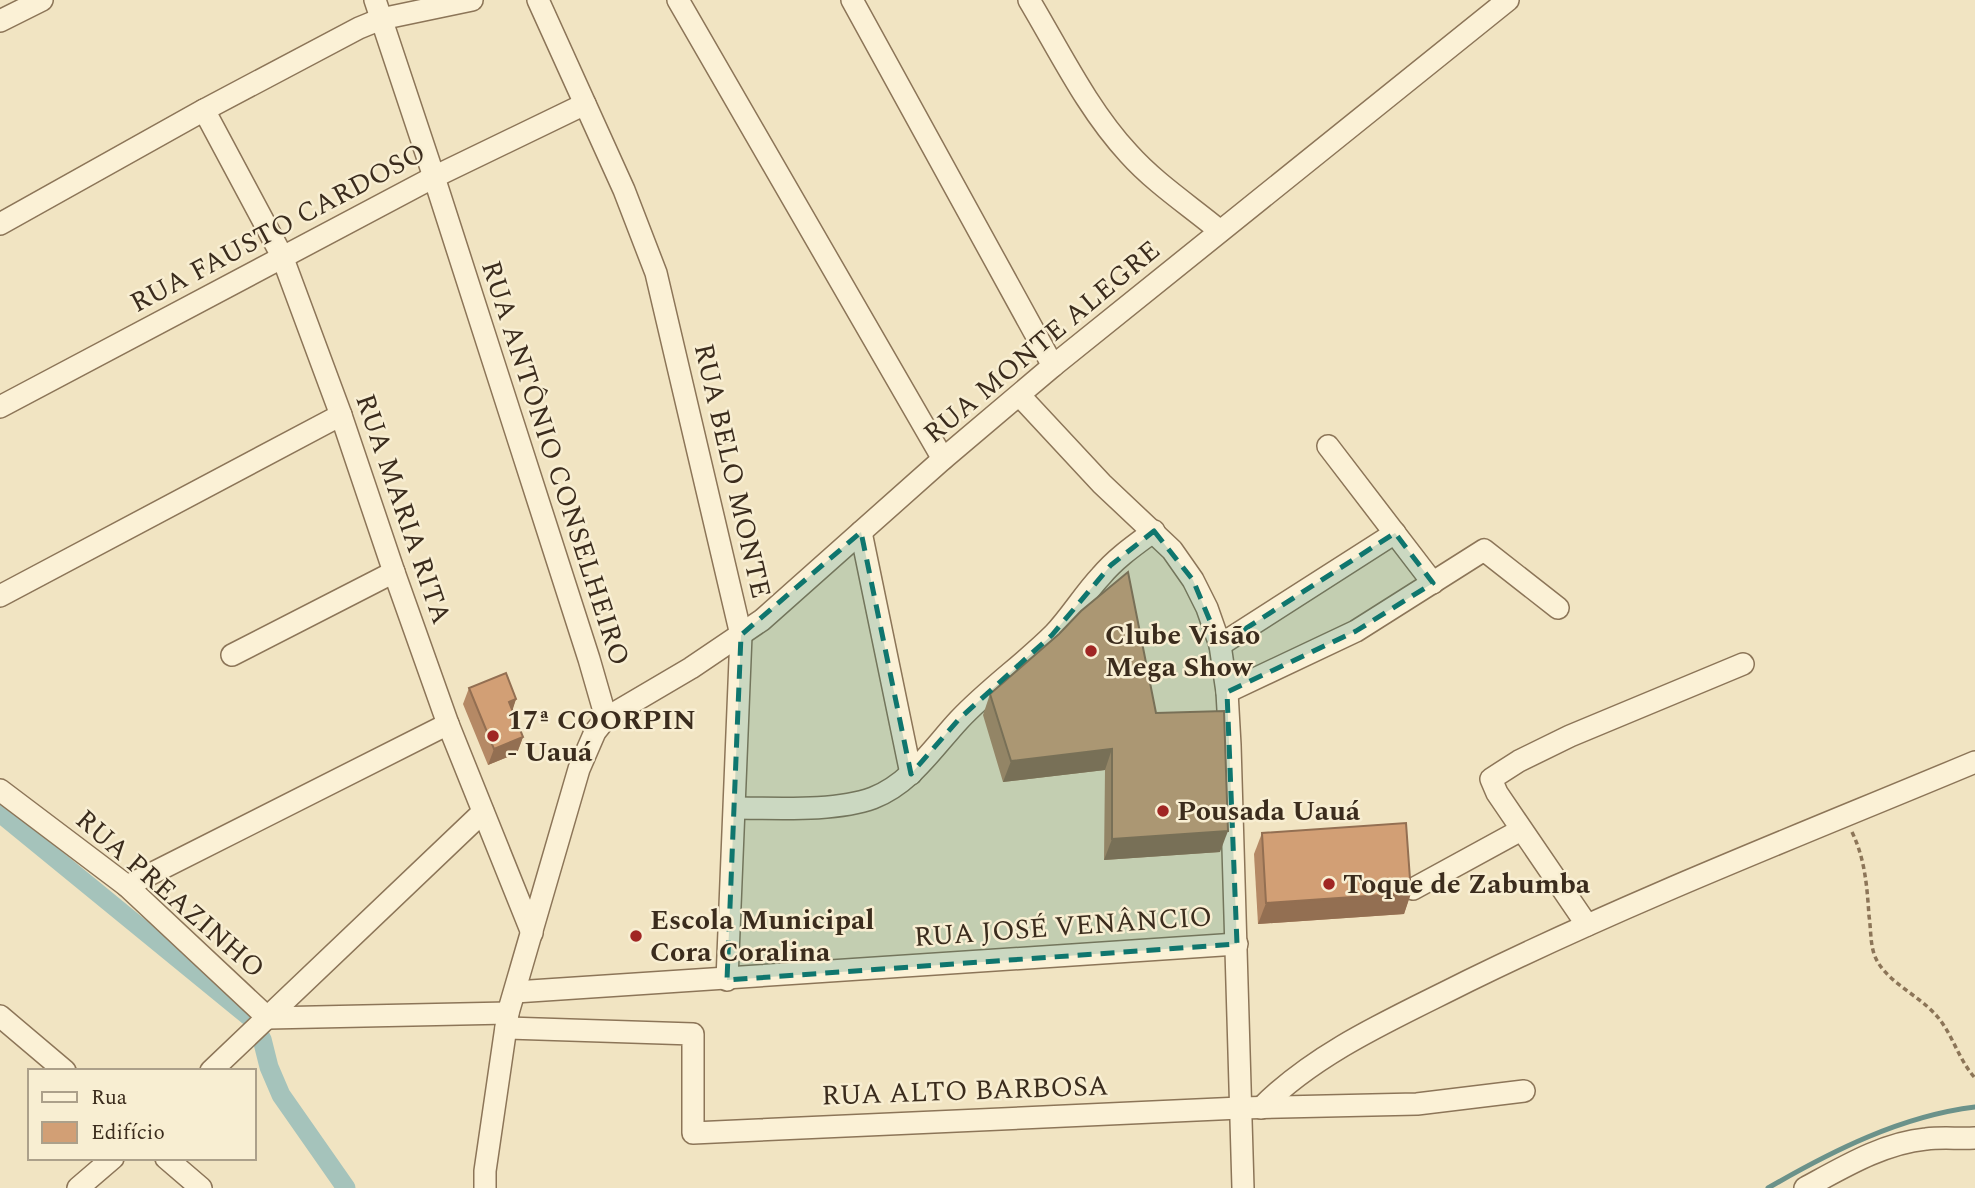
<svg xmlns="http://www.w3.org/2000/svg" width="1975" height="1188" font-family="Spectral,serif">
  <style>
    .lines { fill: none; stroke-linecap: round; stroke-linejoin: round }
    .stream { stroke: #6b928a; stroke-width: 5 }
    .canal { stroke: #a5c3bb; stroke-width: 19 }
    .minor-casing { stroke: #8c7558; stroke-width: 24 }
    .path { stroke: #8c7558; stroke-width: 3.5; stroke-dasharray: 5 3.5; stroke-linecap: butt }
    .minor { stroke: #fbf1d6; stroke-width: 21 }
    .wall { fill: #b58965 }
    .shaded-wall { fill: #936f52 }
    .building { fill: #d29f75; stroke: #936f52; stroke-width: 2 }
    .marked { fill: #0f766e; fill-opacity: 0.2; stroke: #0f766e; stroke-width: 5; stroke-dasharray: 14 9; stroke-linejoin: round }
    .poi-dot { fill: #a02623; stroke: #f8eed2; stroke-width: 2.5 }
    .labels { text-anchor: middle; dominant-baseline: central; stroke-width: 5; stroke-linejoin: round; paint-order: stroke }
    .street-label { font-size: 28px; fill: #3b2c1d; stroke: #f8eed2 }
    .poi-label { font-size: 28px; font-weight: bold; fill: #3b2c1d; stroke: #f8eed2; text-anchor: start }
  </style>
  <rect width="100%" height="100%" fill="#f1e4c2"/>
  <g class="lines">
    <path class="stream" d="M1768 1188C1832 1151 1901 1116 1975 1107"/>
    <g class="canal">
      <polyline points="0,813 252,1019"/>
      <polyline points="262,1039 269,1067 281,1095 346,1188"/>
    </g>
    <g class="minor-casing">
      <g id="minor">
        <polyline points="375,0 434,177 589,659 606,718"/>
        <polyline points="538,0 624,190 656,273 741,635 727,980"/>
        <polyline points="678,0 943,459"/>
        <polyline points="852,0 1053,366"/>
        <path d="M1029 0C1060 52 1088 110 1129 154 1155 183 1190 206 1220 231"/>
        <polyline points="0,21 42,0"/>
        <polyline points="204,110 282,256 341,415 394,572 448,724 532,933"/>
        <polyline points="0,224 204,110 359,28 381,19 472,0"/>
        <polyline points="1020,396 1102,484 1172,550 1193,580 1207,608 1220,645 1227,692 1230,745 1243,1188"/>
        <polyline points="0,407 434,177 585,104"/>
        <polyline points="1328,446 1433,583"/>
        <polyline points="861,532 911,774"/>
        <polyline points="0,596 341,415"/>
        <polyline points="1220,645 1395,533"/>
        <polyline points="232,655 394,572"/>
        <polyline points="1227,692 1356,631 1484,550 1558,608"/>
        <polyline points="0,790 127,886 268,1018"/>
        <path d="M735 808C776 808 835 812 873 798 910 784 933 748 959 720 988 689 1024 664 1054 634 1071 616 1084 594 1101 576 1116 558 1135 545 1154 531"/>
        <polyline points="127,886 448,724"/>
        <polyline points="1413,889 1521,830"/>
        <polyline points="1587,925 1497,793 1491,779 1519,761 1570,736 1743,664"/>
        <polyline points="515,992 1237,944"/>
        <polyline points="0,1016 65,1071"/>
        <polyline points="268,1018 508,1013"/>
        <polyline points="506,1028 693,1034 693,1133 1240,1108 1417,1104 1524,1091"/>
        <polyline points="211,1071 483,812"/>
        <path d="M1261 1108C1317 1051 1397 1017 1468 981 1633 900 1805 833 1975 762"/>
        <polyline points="166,1158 201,1188"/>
        <polyline points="78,1188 113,1158"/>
        <polyline points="485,1188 485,1171 508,1013 579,769 595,732 606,718 691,668 762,620 943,459 1053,366 1508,0"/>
        <path d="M1805 1188C1842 1168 1883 1143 1926 1139 1942 1137 1959 1139 1975 1138"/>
      </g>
    </g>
    <path class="path" d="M1852 832C1865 859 1867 886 1869 916 1871 928 1870 941 1874 954 1883 980 1917 994 1935 1014 1952 1032 1958 1059 1975 1078"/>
    <use href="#minor" class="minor"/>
  </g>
  <g class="wall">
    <polygon points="469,688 516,699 512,710 523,737 517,753 488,765 463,704"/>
    <polygon points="990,694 1156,713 1220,852 1104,860 1105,770 1003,782 983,715"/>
    <polygon points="1262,833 1411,893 1404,914 1258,924 1254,854"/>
  </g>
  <g class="shaded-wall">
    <polygon points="516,699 511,715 509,702"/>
    <polygon points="523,737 517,753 488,765 494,749"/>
    <polygon points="1112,749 1105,770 1003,782 1011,761"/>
    <polygon points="1228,831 1220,852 1104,860 1112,839"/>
    <polygon points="1411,893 1404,914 1258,924 1266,903"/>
  </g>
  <g class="building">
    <polygon points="1128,572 1156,713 1224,711 1228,831 1112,839 1112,749 1011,761 990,694 1059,634 1081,611"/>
    <polygon points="506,673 516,699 509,702 523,737 494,749 469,688"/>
    <polygon points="1406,823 1411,893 1266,903 1262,833"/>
  </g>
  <path class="marked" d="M1154 531 1193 580 1220 645 1395 533 1433 583 1356 631 1227 692 1237 944 727 980 741 635 861 532 911 774 959 719 1052 635 1111 565Z"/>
  <g class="poi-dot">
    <circle cx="1091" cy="651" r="7"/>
    <circle cx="493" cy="736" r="7"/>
    <circle cx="1163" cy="811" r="7"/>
    <circle cx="1329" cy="884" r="7"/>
    <circle cx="636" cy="936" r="7"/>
  </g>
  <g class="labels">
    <g class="street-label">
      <text transform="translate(278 228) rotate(-28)">RUA FAUSTO CARDOSO</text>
      <text transform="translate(1042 342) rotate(-40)">RUA MONTE ALEGRE</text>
      <text transform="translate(555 463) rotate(72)">RUA ANTÔNIO CONSELHEIRO</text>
      <text transform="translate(732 471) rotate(77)">RUA BELO MONTE</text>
      <text transform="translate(403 509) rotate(71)">RUA MARIA RITA</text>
      <text transform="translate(170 894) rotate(41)">RUA PREAZINHO</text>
      <text transform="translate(1063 927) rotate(-4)">RUA JOSÉ VENÂNCIO</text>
      <text transform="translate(965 1091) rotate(-2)">RUA ALTO BARBOSA</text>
    </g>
    <g class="poi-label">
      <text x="1105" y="635">Clube Visão<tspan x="1105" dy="32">Mega Show</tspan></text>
      <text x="507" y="720">17ª COORPIN<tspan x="507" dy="32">- Uauá</tspan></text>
      <text x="1177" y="811">Pousada Uauá</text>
      <text x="1343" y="884">Toque de Zabumba</text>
      <text x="650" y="920">Escola Municipal<tspan x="650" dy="32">Cora Coralina</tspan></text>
    </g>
  </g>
  <rect x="28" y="1069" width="228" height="91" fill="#f8eed2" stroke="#aca08a" stroke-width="2"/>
  <rect x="42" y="1092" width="35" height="10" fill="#fbf1d6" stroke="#aca08a" stroke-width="2"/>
  <text x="91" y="1104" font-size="21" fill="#3b2c1d">Rua</text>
  <rect x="42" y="1122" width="35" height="21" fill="#d29f75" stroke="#aca08a" stroke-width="2"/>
  <text x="91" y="1139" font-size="21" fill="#3b2c1d">Edifício</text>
</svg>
